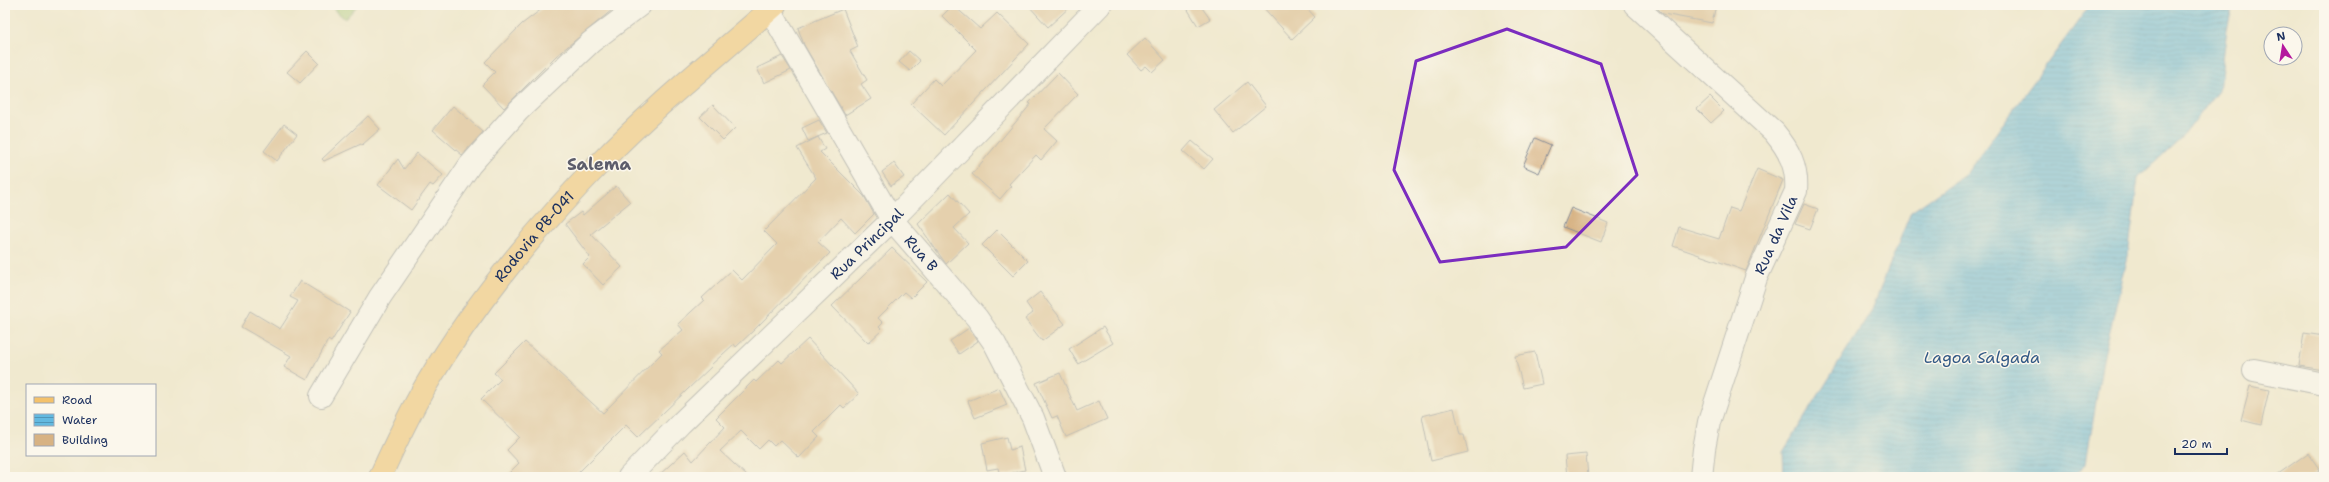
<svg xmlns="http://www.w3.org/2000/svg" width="2329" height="482" font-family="'Shantell Sans',sans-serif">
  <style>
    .grass { fill: #9bc46f; stroke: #5b7a66 }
    .water { fill: url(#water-rules); stroke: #3f749f }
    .building { fill: #d7b283 }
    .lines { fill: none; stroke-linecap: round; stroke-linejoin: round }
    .minor-casing { stroke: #868c96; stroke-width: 24 }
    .major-casing { stroke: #868c96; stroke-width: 24 }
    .minor { stroke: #fff; stroke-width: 22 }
    .major { stroke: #f4c16a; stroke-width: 22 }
    .marked { fill: none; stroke: #7b2cbf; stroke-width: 3; stroke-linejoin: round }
    .labels { text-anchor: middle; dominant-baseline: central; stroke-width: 3; stroke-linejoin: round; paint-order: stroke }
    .street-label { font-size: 15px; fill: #1b2f5e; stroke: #fbf7ec }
    .water-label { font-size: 16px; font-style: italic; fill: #315885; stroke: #fbf7ec }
    .quarter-label { font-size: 17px; font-weight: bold; fill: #5d5d6b; stroke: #fbf7ec }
  </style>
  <defs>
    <pattern id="water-rules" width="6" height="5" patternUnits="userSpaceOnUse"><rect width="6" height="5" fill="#63b9e0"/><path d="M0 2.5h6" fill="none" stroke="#5197b9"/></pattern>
  </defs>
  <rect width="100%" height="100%" fill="#fbf7ec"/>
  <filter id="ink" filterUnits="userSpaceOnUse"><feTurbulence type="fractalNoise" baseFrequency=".025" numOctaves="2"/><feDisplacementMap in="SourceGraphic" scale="8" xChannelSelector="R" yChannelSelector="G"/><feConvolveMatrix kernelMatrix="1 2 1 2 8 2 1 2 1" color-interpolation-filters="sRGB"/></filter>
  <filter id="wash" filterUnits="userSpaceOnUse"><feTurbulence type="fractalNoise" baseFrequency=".012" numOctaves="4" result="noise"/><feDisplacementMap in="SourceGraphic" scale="16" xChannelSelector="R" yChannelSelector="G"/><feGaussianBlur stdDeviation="0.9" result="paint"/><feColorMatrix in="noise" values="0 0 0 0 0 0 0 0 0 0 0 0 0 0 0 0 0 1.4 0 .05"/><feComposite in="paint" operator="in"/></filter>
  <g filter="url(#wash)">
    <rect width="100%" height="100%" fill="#f0e9cf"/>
    <polygon class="grass" points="329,5 358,5 345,19"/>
    <polygon class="water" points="2090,5 2233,5 2227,29 2219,90 2184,135 2138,178 2128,256 2103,359 2086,463 2074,477 1784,477 1783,452 1871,311 1911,212 1966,174"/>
    <g id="blocks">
      <g class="building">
        <polygon points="547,5 618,5 556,56 504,108 482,85 495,72 485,62 522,24"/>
        <polygon points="953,5 980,29 997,13 1029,44 944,135 911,104 934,79 941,86 976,50 942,16"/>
        <polygon points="1028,5 1072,5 1048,27"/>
        <polygon points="1185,5 1200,5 1210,19 1198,26"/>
        <polygon points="1261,5 1304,5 1315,17 1292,39"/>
        <polygon points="1654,5 1716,5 1712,23 1663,14"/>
        <polygon points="843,9 858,47 850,51 867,80 861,84 871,99 845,115 804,45 798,28"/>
        <polygon points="1145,38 1165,60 1152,72 1146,66 1141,70 1127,55"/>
        <polygon points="307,51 319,63 300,83 287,72"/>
        <polygon points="909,51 920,61 910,71 899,62"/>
        <polygon points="782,56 791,70 764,83 757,68"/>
        <polygon points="1058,73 1078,94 1044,129 1057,141 1041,160 1036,155 1009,184 1011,186 1000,199 972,174 1031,104 1029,103"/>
        <polygon points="1247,82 1266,106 1233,133 1214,110"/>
        <polygon points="1710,97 1724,111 1711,123 1697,109"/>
        <polygon points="713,105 735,128 723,140 700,117"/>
        <polygon points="453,106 483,132 462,155 433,130"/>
        <polygon points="368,116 380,129 362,145 361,144 324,161 322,159"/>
        <polygon points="819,120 827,133 808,141 802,128"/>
        <polygon points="284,124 297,134 277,161 264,151"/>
        <polygon points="818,137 825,149 820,152 864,196 874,214 855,233 841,218 818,242 830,253 756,328 736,347 734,344 711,365 712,366 638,437 626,425 574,477 505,477 519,463 507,450 520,437 481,399 501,379 494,373 525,342 603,413 662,353 659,350 683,330 678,324 704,300 702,298 732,270 742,280 777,244 764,231 816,178 797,148"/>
        <polygon points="1535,138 1551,145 1539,173 1523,166"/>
        <polygon points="1192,141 1213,159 1204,169 1183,151"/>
        <polygon points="417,153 443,175 433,186 430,184 411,210 378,185 398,159 404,169"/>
        <polygon points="894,163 904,177 891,186 882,172"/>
        <polygon points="1757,169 1783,180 1746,271 1673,246 1679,227 1719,239 1730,208 1739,211"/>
        <polygon points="616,186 630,202 591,234 622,267 603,285 583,264 590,257 565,224 581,212 583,215"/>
        <polygon points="950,193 969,214 954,228 968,243 946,264 918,224"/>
        <polygon points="1804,204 1818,209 1810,229 1795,224"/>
        <polygon points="1571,208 1608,223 1601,242 1563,227"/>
        <polygon points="997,230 1028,261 1013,276 982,245"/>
        <polygon points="892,248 927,282 911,298 904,292 878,318 883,323 879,327 882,330 868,343 832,306"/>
        <polygon points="300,281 350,312 331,342 328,340 307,380 284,367 291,356 241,327 250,311 280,329 298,301 290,297"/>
        <polygon points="1040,292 1065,324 1042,341 1025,319 1033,313 1026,303"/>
        <polygon points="1103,327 1113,343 1078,364 1069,349"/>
        <polygon points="969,328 978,341 959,354 950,341"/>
        <polygon points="2304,333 2324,336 2324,370 2299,366"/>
        <polygon points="808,339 859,394 844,408 841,405 814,432 819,437 799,458 780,440 774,446 768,440 759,449 741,431 720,451 748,477 657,477 685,451 693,461 725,427 716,418 754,380 756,382 779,360 782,363"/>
        <polygon points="1535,352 1542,384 1523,388 1515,356"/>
        <polygon points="1060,373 1077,411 1099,401 1107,419 1066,437 1057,416 1052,418 1036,383"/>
        <polygon points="2250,386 2269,390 2261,425 2241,420"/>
        <polygon points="999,388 1007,405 975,418 968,401"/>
        <polygon points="1454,408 1460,435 1464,435 1468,452 1431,461 1422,416"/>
        <polygon points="1007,437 1010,450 1020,447 1025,470 1000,476 998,468 987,470 982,443"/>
        <polygon points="2308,453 2320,470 2311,477 2274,477"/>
        <polygon points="1586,454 1588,477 1567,477 1565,456"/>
      </g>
    </g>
  </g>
  <g filter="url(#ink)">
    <use href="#blocks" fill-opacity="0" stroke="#868c96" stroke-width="1"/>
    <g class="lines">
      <g class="minor-casing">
        <g id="minor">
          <path id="s1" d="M767 5 892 220 977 318 995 344 1033 418 1055 477"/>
          <path d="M1635 5 1774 132C1789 150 1798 167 1796 191L1756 278 1709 422 1704 449 1701 477"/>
          <polyline points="2254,370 2324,384"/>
          <polyline points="321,396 380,297 470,165 519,110 591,42 640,5"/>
          <path id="s2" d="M629 477 681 423 892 220 1100 5"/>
        </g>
      </g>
      <g class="major-casing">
        <g id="major">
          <path id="s3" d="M380 477C394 446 409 414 426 385 475 302 537 228 603 160 657 104 718 56 775 5"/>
        </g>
      </g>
      <use href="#minor" class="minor"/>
      <use href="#major" class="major"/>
    </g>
  </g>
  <path d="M0 0H2329V482H0ZM1507 29 1601 64 1637 175 1566 247 1440 262 1394 170 1416 61Z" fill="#f0e9cf" fill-opacity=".55" fill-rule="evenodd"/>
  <path class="marked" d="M1507 29 1601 64 1637 175 1566 247 1440 262 1394 170 1416 61Z"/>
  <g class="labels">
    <g class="street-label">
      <text transform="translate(1776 235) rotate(-66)">Rua da Vila</text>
      <text stroke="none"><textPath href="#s3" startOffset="287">Rodovia PB-041</textPath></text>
      <text stroke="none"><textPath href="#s2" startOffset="333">Rua Principal</textPath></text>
      <text stroke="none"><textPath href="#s1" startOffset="293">Rua B</textPath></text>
    </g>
    <g class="water-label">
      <text x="1982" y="357">Lagoa Salgada</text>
    </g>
    <g class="quarter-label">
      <text x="599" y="164">Salema</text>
    </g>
  </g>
  <rect width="2329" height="482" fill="none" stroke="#fbf7ec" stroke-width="20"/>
  <rect x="26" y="384" width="130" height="72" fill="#fbf7ec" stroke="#a1a7b3"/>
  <rect x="34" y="397" width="20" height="6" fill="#f4c16a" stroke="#a1a7b3"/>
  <text x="62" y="404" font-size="12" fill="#1b2f5e">Road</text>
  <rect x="34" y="414" width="20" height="12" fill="url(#water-rules)" stroke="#a1a7b3"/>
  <text x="62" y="424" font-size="12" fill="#1b2f5e">Water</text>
  <rect x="34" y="434" width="20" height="12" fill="#d7b283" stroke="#a1a7b3"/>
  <text x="62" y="444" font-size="12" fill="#1b2f5e">Building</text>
  <g transform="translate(2283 46) rotate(348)"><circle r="19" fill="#fbf7ec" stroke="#a1a7b3"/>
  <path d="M0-3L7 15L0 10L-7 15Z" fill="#b5179e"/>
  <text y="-6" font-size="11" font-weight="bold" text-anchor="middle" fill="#1b2f5e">N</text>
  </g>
  <path d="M2175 448v6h52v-6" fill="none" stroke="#1b2f5e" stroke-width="2"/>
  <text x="2181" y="448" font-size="12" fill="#1b2f5e" stroke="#fbf7ec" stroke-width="3" paint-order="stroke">20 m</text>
</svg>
